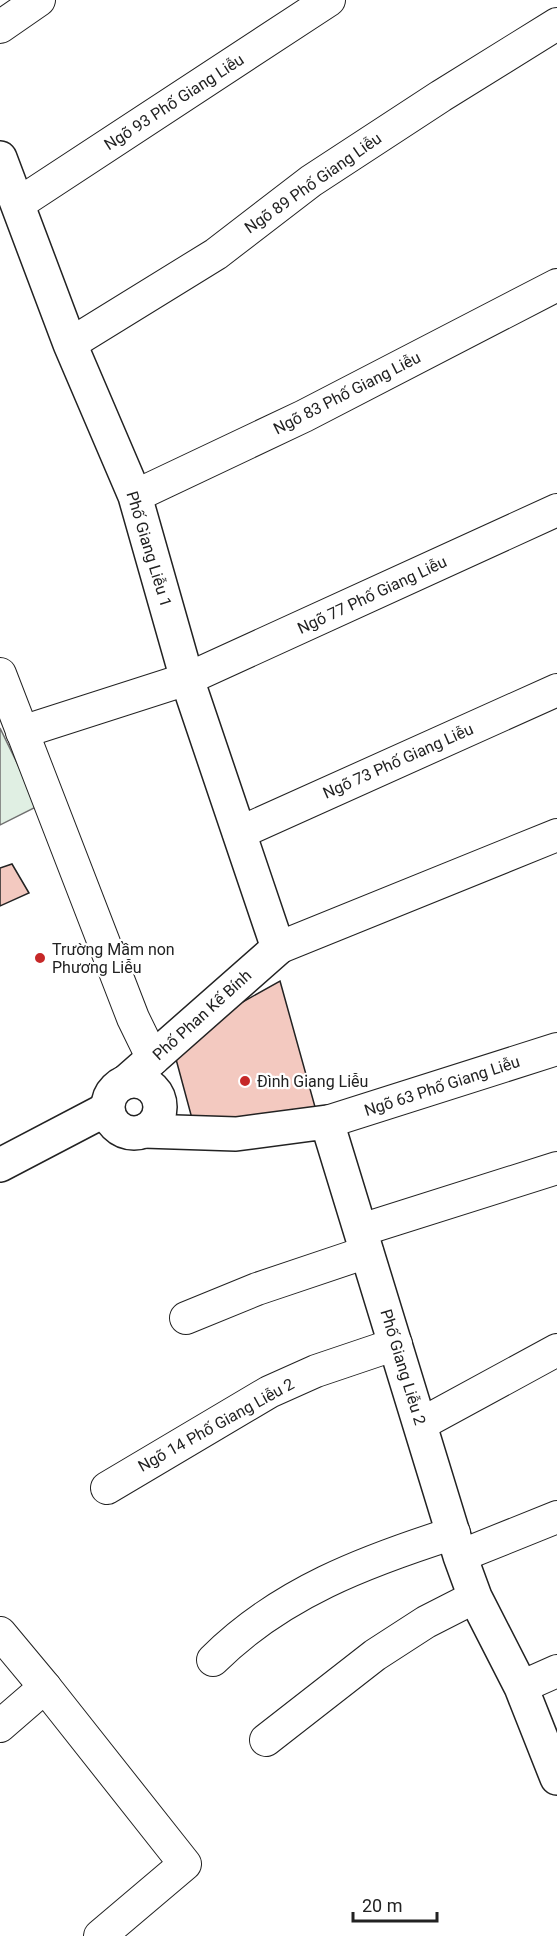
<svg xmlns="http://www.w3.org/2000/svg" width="557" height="1936" font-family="Roboto,sans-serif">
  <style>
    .green { fill: #e0efe3; stroke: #6f6f6f; stroke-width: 1.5 }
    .building { fill: #f3c9c0; stroke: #222; stroke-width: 1.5 }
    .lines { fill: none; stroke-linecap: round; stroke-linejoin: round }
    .minor-casing { stroke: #222; stroke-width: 34 }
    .major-casing { stroke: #222; stroke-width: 36 }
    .minor { stroke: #fff; stroke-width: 32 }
    .major { stroke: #fff; stroke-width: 33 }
    .poi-dot { fill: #c62828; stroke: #fff; stroke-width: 2 }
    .labels { text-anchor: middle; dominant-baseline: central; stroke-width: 4.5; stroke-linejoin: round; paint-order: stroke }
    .street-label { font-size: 16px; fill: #222; stroke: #fff }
    .poi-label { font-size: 16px; fill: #222; stroke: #fff; text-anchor: start }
  </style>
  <rect width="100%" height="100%" fill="#fff"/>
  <polygon class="green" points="0,728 38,806 0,825"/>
  <g class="building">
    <polygon points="12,864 29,893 0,906 0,868"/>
    <polygon points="280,981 317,1114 194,1126 173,1048 232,1008"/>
  </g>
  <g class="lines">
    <g class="minor-casing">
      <g id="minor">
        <polyline points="0,27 39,0"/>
        <polyline points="18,204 329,0"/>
        <polyline points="70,344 216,254 311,181 441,96 557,24"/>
        <polyline points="135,496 304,416 557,285"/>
        <polyline points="0,674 133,1018 153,1059"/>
        <polyline points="22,732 187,679 557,510"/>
        <polyline points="239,833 557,690"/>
        <polyline points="278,948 557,835"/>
        <polyline points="327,1122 557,1049"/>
        <polyline points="361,1230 557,1168"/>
        <polyline points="186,1318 257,1289 367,1252"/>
        <polyline points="421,1424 557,1350"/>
        <polyline points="107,1488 269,1392 316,1371 396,1344"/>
        <polyline points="460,1556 557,1517"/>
        <polyline points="0,1633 45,1687 0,1726"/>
        <path d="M213 1660C280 1593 366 1561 454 1533"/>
        <polyline points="45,1687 185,1864 100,1936"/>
        <polyline points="521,1687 557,1671"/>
        <polyline points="266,1740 375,1655 426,1622 475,1597"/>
      </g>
    </g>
    <g class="major-casing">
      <g id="major">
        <polyline points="0,158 70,344 135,496 187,679 278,948 126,1082"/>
        <circle cx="134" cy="1107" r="26"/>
        <polyline points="144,1131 236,1134 327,1122 460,1556 475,1597 521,1687 557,1778"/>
        <polyline points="0,1165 107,1109"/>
      </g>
    </g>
    <use href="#minor" class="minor"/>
    <use href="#major" class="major"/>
  </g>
  <g class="poi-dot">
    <circle cx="40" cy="958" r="6"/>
    <circle cx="245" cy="1081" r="6"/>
  </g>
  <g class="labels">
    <g class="street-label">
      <text transform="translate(174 102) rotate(-33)">Ngõ 93 Phố Giang Liễu</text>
      <text transform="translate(313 183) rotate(-35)">Ngõ 89 Phố Giang Liễu</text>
      <text transform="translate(347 393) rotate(-27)">Ngõ 83 Phố Giang Liễu</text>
      <text transform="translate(149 549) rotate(73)">Phố Giang Liễu 1</text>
      <text transform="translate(372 595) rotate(-25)">Ngõ 77 Phố Giang Liễu</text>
      <text transform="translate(398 761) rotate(-24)">Ngõ 73 Phố Giang Liễu</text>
      <text transform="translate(202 1015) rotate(-42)">Phố Phan Kế Bính</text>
      <text transform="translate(442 1086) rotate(-18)">Ngõ 63 Phố Giang Liễu</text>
      <text transform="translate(403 1367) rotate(73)">Phố Giang Liễu 2</text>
      <text transform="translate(216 1425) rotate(-29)">Ngõ 14 Phố Giang Liễu 2</text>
    </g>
    <g class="poi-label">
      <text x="52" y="949">Trường Mầm non<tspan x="52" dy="18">Phương Liễu</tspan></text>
      <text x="257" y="1081">Đình Giang Liễu</text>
    </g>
  </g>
  <path d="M353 1912v9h84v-9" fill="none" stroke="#222222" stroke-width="3"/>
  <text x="362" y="1912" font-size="18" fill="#222222" stroke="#ffffff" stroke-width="4.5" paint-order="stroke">20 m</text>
</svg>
